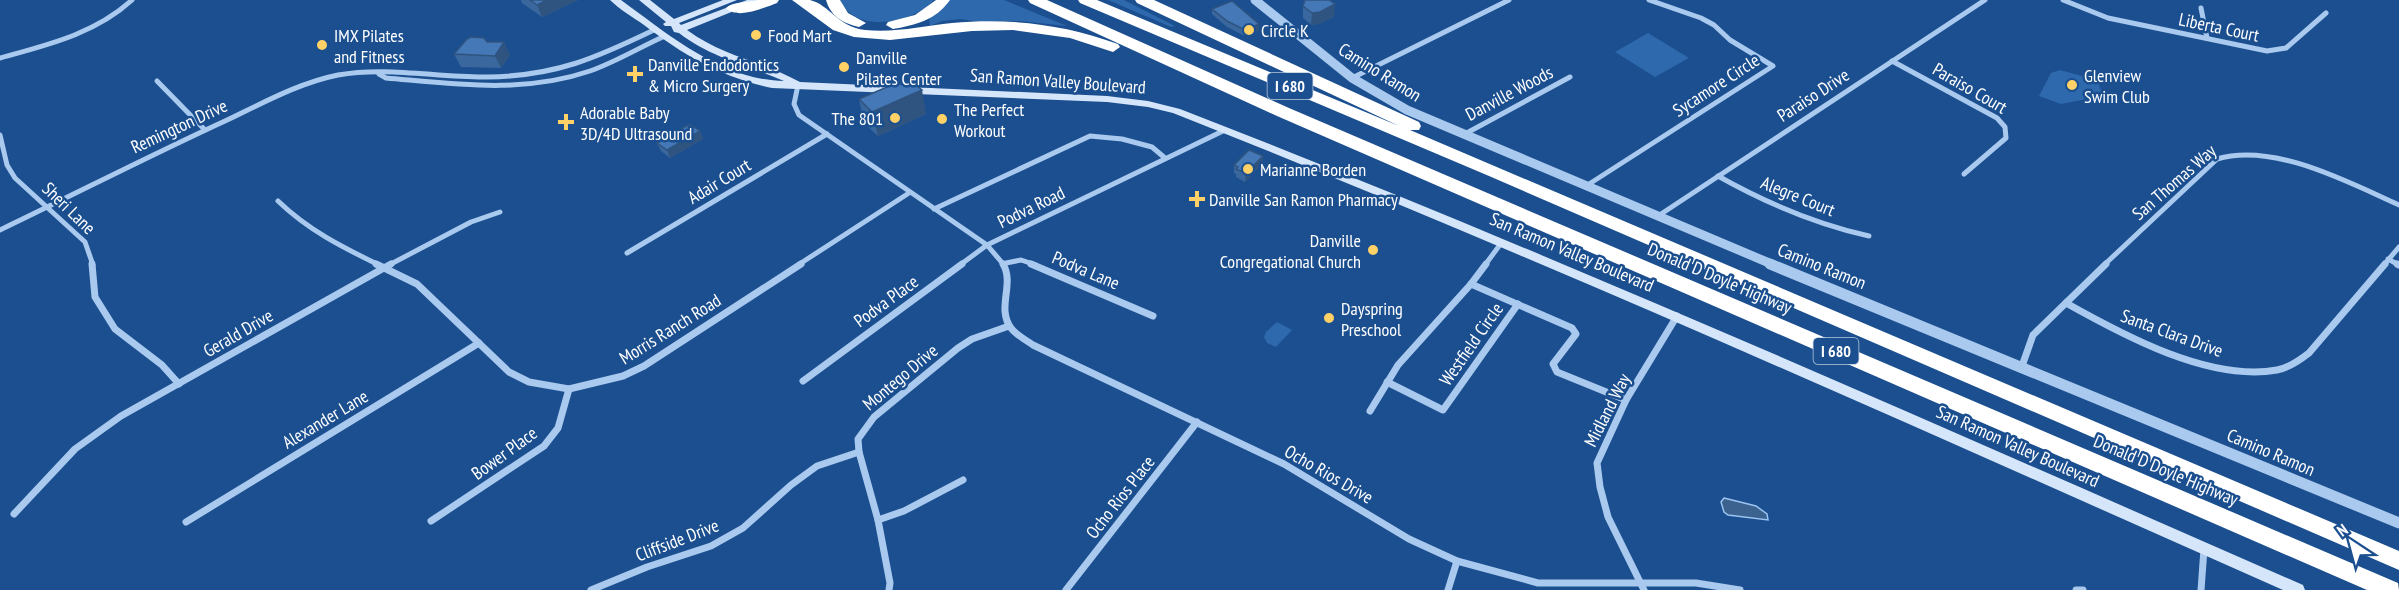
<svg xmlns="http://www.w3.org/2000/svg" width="2399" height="590" font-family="'PT Sans Narrow',sans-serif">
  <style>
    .green { fill: #2e69ad }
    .water { fill: #3c6290; stroke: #9cc4f0; stroke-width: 1.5 }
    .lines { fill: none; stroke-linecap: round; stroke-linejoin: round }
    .minor-far1 { stroke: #a9c9ee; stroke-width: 5 }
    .minor { stroke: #a9c9ee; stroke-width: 7 }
    .tertiary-far1 { stroke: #a9c9ee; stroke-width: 9 }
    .tertiary { stroke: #a9c9ee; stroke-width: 11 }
    .secondary { fill: #d6e6fa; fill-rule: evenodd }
    .motorway { fill: #fff; fill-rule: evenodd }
    .wall { fill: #3a679d }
    .shaded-wall { fill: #305480 }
    .building { fill: #4478b7; stroke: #305480; stroke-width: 1.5 }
    .poi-dot { fill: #ffd166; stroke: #1b4f8f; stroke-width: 2 }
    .labels { text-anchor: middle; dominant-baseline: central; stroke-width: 5; stroke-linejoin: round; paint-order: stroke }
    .shield { fill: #1b4f8f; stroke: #bbcadd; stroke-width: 1.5 }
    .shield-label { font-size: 16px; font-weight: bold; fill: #fff }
    .street-label { font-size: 18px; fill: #fff; stroke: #1b4f8f }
    .poi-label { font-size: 18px; fill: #fff; stroke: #1b4f8f; text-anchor: start }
  </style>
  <rect width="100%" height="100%" fill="#1b4f8f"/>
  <g class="green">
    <path d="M840 0H934C914 23 855 35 840 0Z"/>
    <polygon points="947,0 1004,0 1067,26 1020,21 973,21 961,19 942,21 930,26 929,18"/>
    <polygon points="1108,0 1124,0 1175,26 1171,27"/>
    <polygon points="1648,33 1689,58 1655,77 1615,52"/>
    <polygon points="2060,70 2082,76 2088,81 2098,82 2103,96 2061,104 2039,96 2051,73"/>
    <polygon points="1277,322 1292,330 1276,347 1267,343 1264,337 1266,332"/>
  </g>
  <polygon class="water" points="1724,498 1756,506 1767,514 1768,520 1728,515 1724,512 1721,502"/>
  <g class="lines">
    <g class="minor-far1">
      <polyline points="2063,0 2108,18 2267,51 2286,48 2326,13"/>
      <polyline points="2201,8 2207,38"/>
      <path d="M0 58C47 45 95 34 132 0"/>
      <polyline points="1892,61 1997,118 2005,127 2006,138 1964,174"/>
      <path d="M379 74 386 78C455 84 523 94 590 71 616 62 640 47 665 36"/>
      <polyline points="1352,78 1509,0"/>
      <polyline points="157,81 205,130"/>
      <polyline points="798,85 794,104 799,115 987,245 1225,130"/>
      <polyline points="0,135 7,165 15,178 85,242 93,265"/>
      <polyline points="1463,135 1570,77"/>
      <path d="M1718 176C1766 203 1815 224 1869 236"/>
      <polyline points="1586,186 1773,66 1730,40 1714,25 1701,18 1649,0"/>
      <path d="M278 201C308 230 342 247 379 265"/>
      <polyline points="934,209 1090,136 1122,139 1152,147 1165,158"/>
      <polyline points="1658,216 1985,0"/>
      <path d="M0 230C75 194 149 156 225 121 261 104 298 83 338 75 388 66 438 78 488 77 556 76 596 58 656 29"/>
      <polyline points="627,253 827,134"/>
      <polyline points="2388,259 2399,265"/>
      <polyline points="1006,263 1021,260 1036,265"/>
      <polyline points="389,265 471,222 500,212"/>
      <polyline points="798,265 909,193"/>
      <polyline points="960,265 987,245 1004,265"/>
      <polyline points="1485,265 1502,242"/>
      <path d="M2104 265 2217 159C2273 142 2348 182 2399 205"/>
      <polyline points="2384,265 2399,247"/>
    </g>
    <g class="minor">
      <polyline points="92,264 95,297 115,329 162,365 179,384"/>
      <polyline points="376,264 417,284 509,372 529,382 569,389 623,376 644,366 801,264"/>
      <path d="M1003 264C1015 284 996 308 1011 328 1016 335 1026 340 1033 345L1284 464 1409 539 1457 561 1538 583H1696L1740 590"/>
      <polyline points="1031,264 1153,316"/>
      <polyline points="2397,264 2399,265"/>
      <polyline points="1471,284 1572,328 1576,334 1553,364 1557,372 1626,400"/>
      <path d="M2066 303C2123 335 2209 382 2277 370 2289 368 2300 360 2309 353L2385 264"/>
      <polyline points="2022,366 2033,335 2106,264"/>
      <polyline points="803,381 962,264"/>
      <polyline points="1387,382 1443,410 1518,304"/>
      <polyline points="1370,411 1398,365 1471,284 1486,264"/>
      <polyline points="14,514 75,449 121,416 391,264"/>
      <polyline points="878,520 904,511 963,480"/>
      <polyline points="431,521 544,446 558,428 569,389"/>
      <polyline points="186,522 479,343"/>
      <polyline points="591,590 647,567 711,546 743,528 791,485 817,466 859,452"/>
      <polyline points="889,590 890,583 878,520 859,452 858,439 874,417 958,348 972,339 1009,326"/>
      <polyline points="1066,590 1197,422"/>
      <polyline points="1448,590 1457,561"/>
      <polyline points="1644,590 1608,517 1600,487 1597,463 1626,400 1677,316"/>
      <polyline points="2076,590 2083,590"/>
      <polyline points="2201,590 2204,549"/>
    </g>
    <polyline class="tertiary-far1" points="1255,0 1352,78 1407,110 1774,265"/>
    <polyline class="tertiary" points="1770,264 2399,523"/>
    <path class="secondary" d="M610 0H621C669 35 722 80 784 81 748 65 711 58 679 33L674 32 671 26H665L663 24 666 22 639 0H650L674 19 723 0H737L679 23 681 25 747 0H761L687 30C724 57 762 61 800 82L1107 96 1148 101 1180 109C1559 256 1930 422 2303 585L2305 590H2283C1915 427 1548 261 1173 113L1148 107 1107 102 772 88C721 77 685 56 644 25 633 17 620 10 610 0Z"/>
    <g class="motorway">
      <path d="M758 0H779L777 3C763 8 738 20 726 8 733 1 748 3 758 0Z"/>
      <path d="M792 0C797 0 805 0 810 0 830 5 838 27 865 30 895 33 923 26 952 23 1010 18 1063 24 1118 44L1120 47 1113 52 1070 38 1013 30 972 31 890 40 854 37 833 30Z"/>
      <path d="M826 0H840L848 13 866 23 859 27C843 23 831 17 826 0Z"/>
      <path d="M936 0H950C936 20 916 25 893 29L886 25 888 22 915 15Z"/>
      <polygon points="1028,0 1047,0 1289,108 2398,583 2399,590 2367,590 1277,116 1030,3"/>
      <polygon points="1078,0 1097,0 1399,126 1137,3 1135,0 1154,0 1419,122 1421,126 1419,130 1410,130 2399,551 2399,570 1489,176 1080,3"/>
    </g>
  </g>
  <g class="wall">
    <polygon points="521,0 578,0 542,17 522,3"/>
    <polygon points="1303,6 1334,17 1319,24 1311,25 1303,18"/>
    <polygon points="1212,9 1259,30 1245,36 1227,27 1212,14"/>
    <polygon points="487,42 510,55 501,68 461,67 454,54"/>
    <polygon points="859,99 926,114 878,136 864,123"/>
    <polygon points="700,131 703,139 670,158 661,151 657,143"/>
    <polygon points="1263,156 1262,164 1245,182 1236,177 1236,174 1234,173 1234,165"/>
  </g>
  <g class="shaded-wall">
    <polygon points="547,0 578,0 542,17 537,5"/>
    <polygon points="1335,4 1334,17 1319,24 1311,25 1312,13"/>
    <polygon points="1259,24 1259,30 1245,36 1245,30"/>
    <polygon points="504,42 510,55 501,68 495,56"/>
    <polygon points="922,90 926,114 878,136 872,112"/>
    <polygon points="700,131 703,139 670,158 667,150"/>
    <polygon points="1263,156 1262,164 1245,182 1246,173"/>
  </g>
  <g class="building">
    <polygon points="530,0 547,0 537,5"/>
    <polygon points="1305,0 1329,0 1335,4 1320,12 1312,13 1303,6"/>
    <polygon points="1232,1 1259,24 1245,30 1227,21 1212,9"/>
    <polygon points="471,37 484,38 487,42 504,42 495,56 454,54 467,39"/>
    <polygon points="894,84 916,85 922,90 872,112 859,99"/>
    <polygon points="688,125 691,125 700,131 667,150 657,143"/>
    <polygon points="1249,150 1263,156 1246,173 1236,169 1238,167 1234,165"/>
  </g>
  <g class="poi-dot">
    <circle cx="1249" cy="30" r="6"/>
    <circle cx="756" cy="35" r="6"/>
    <circle cx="322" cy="45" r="6"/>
    <circle cx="844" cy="67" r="6"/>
    <path d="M632 65h6v6h6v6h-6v6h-6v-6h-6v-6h6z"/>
    <circle cx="2072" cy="85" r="6"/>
    <circle cx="895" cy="118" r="6"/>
    <circle cx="942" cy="119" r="6"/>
    <path d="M563 113h6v6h6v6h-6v6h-6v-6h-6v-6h6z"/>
    <circle cx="1248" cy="169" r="6"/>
    <path d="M1194 190h6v6h6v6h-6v6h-6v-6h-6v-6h6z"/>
    <circle cx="1373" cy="250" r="6"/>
    <circle cx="1329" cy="318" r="6"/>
  </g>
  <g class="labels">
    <g class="shield">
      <rect x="1267.5" y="73" width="45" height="26" rx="4.5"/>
      <rect x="1813.5" y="338" width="45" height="26" rx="4.5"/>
    </g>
    <g class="shield-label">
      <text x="1290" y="86">I 680</text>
      <text x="1836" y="351">I 680</text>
    </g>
    <g class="street-label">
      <text transform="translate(2219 27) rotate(12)">Liberta Court</text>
      <text transform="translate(1380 72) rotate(32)">Camino Ramon</text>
      <text transform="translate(1058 81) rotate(4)">San Ramon Valley Boulevard</text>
      <text transform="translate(1716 85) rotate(-33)">Sycamore Circle</text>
      <text transform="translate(1970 88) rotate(30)">Paraiso Court</text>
      <text transform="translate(1509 93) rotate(-28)">Danville Woods</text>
      <text transform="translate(1813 95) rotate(-33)">Paraiso Drive</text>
      <text transform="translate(179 126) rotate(-25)">Remington Drive</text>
      <text transform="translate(719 181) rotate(-31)">Adair Court</text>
      <text transform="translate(2174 182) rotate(-41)">San Thomas Way</text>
      <text transform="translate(1798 196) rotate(22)">Alegre Court</text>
      <text transform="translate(1031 207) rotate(-26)">Podva Road</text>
      <text transform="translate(69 208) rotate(44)">Sheri Lane</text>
      <text transform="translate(1572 252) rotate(23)">San Ramon Valley Boulevard</text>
      <text transform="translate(1822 266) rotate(22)">Camino Ramon</text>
      <text transform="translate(1086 270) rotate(23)">Podva Lane</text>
      <text transform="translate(1720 278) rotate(23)">Donald D Doyle Highway</text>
      <text transform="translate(886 301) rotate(-36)">Podva Place</text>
      <text transform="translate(670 329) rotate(-32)">Morris Ranch Road</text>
      <text transform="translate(238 333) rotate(-30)">Gerald Drive</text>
      <text transform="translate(2172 333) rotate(20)">Santa Clara Drive</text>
      <text transform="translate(1471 344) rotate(-55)">Westfield Circle</text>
      <text transform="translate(900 377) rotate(-40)">Montego Drive</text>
      <text transform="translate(1607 410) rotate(-63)">Midland Way</text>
      <text transform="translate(325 419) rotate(-31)">Alexander Lane</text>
      <text transform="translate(2018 446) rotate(24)">San Ramon Valley Boulevard</text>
      <text transform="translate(2271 452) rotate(23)">Camino Ramon</text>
      <text transform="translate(504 453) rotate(-36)">Bower Place</text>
      <text transform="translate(2166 470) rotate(23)">Donald D Doyle Highway</text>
      <text transform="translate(1329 474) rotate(30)">Ocho Rios Drive</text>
      <text transform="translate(1120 497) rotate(-52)">Ocho Rios Place</text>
      <text transform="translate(677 540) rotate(-21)">Cliffside Drive</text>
    </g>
    <g class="poi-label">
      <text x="1261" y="30">Circle K</text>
      <text x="334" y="35">IMX Pilates<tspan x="334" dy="21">and Fitness</tspan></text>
      <text x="768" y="35">Food Mart</text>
      <text x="856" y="57">Danville<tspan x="856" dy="21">Pilates Center</tspan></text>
      <text x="648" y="64">Danville Endodontics<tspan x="648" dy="21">&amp; Micro Surgery</tspan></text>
      <text x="2084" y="75">Glenview<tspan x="2084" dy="21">Swim Club</tspan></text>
      <text x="954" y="109">The Perfect<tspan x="954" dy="21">Workout</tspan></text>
      <text x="580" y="112">Adorable Baby<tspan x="580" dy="21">3D/4D Ultrasound</tspan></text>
      <text x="883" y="118" text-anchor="end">The 801</text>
      <text x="1260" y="169">Marianne Borden</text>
      <text x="1209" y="199">Danville San Ramon Pharmacy</text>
      <text x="1361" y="240" text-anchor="end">Danville<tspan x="1361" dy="21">Congregational Church</tspan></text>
      <text x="1341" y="308">Dayspring<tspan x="1341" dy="21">Preschool</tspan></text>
    </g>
  </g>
  <g transform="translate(2351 542) rotate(324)" stroke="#1b4f8f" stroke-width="4.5" paint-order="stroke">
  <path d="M0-4.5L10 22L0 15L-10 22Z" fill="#ffffff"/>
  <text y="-9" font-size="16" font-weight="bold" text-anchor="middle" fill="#ffffff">N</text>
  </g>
</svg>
